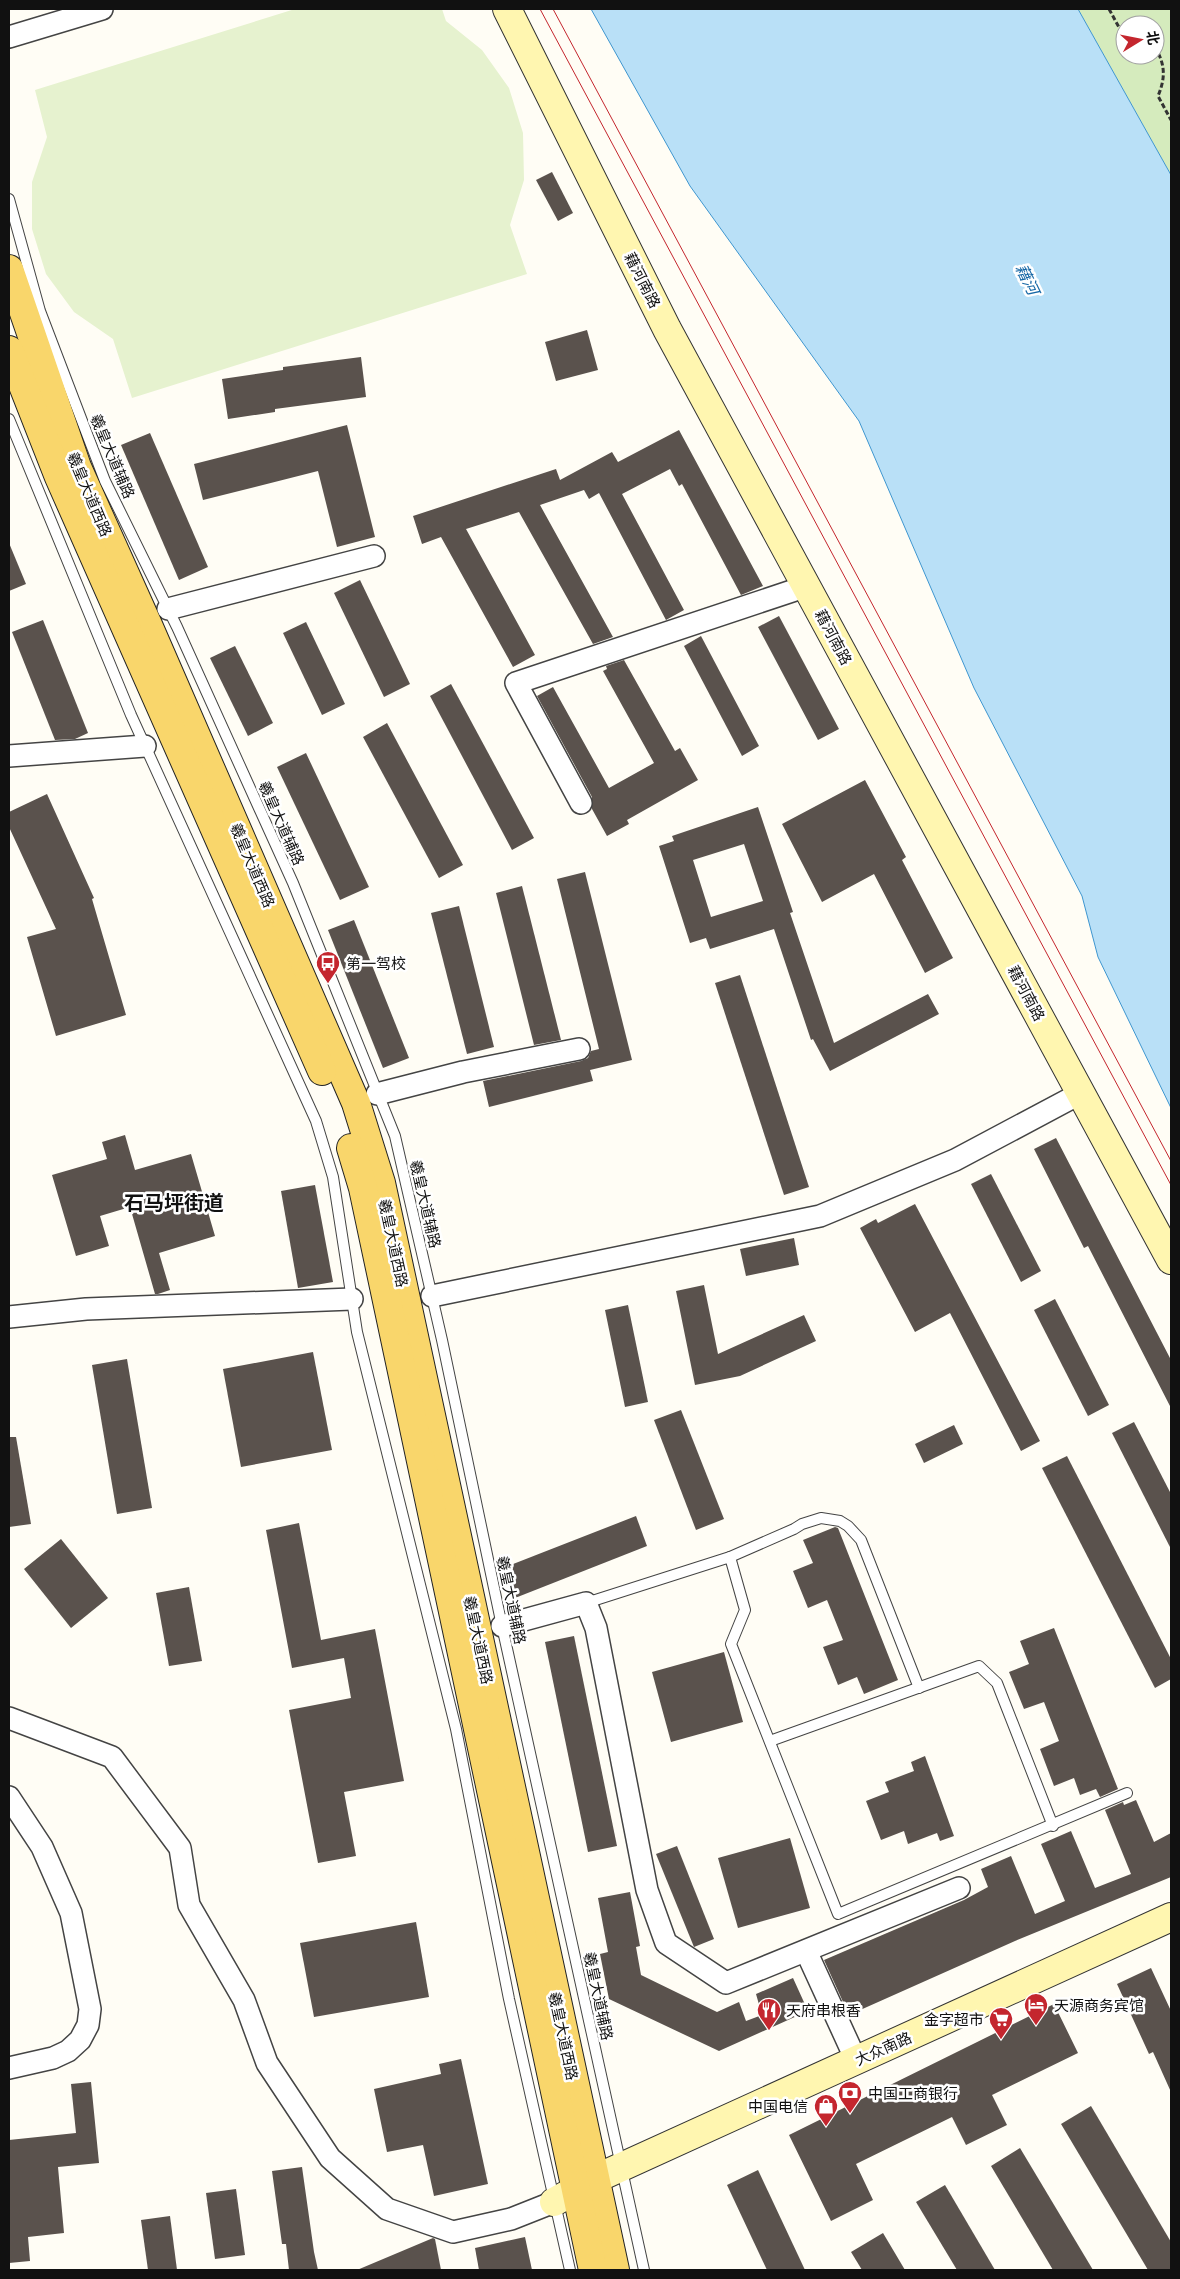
<svg xmlns="http://www.w3.org/2000/svg" width="1180" height="2279" font-family="'Playfair Display','Noto Sans SC',serif">
  <style>
    .green { fill: #d5ebbd; fill-rule: evenodd }
    .pitch { fill: #e6f2cf }
    .water { fill: #b9e0f7; stroke: #3f96cf }
    .building { fill: #5a524d; fill-rule: evenodd }
    .lines { fill: none; stroke-linecap: round; stroke-linejoin: round }
    .lane-casing { stroke: #444; stroke-width: 12 }
    .street-casing { stroke: #444; stroke-width: 24 }
    .secondary-casing { stroke: #333; stroke-width: 30 }
    .primary-casing { stroke: #222; stroke-width: 30 }
    .path { stroke: #333; stroke-width: 3; stroke-dasharray: 5 2.5; stroke-linecap: butt }
    .lane { stroke: #fff; stroke-width: 10 }
    .street { stroke: #fff; stroke-width: 21 }
    .secondary { stroke: #fff6b0; stroke-width: 28 }
    .primary { stroke: #f9d66b; stroke-width: 28 }
    .tram { stroke: #c4262e; stroke-width: 1 }
    .labels { text-anchor: middle; dominant-baseline: central; stroke-width: 5; stroke-linejoin: round; paint-order: stroke }
    .street-label { font-size: 15px; fill: #111; stroke: #fff }
    .poi-label { font-size: 15px; fill: #111; stroke: #fff; text-anchor: start }
    .water-label { font-size: 16px; font-style: italic; fill: #1768a6; stroke: #fff }
    .district-label { font-size: 20px; font-weight: bold; fill: #111; stroke: #fff }
  </style>
  <rect width="100%" height="100%" fill="#fffdf5"/>
  <path class="green" d="M1078 9H1171V175ZM1125 25H1155V55H1125Z"/>
  <polygon class="pitch" points="295,9 442,9 446,21 482,50 509,88 523,133 524,180 510,225 527,274 132,398 113,339 74,312 46,274 32,229 32,182 47,137 35,90"/>
  <polygon class="water" points="591,9 1078,9 1171,175 1171,1108 1098,957 1082,896 974,688 859,421 690,186"/>
  <g class="building">
    <polygon points="552,172 573,213 558,221 536,180"/>
    <polygon points="587,330 598,370 556,381 545,342"/>
    <polygon points="361,357 366,397 275,409 275,412 228,419 222,379 283,370 283,367"/>
    <polygon points="347,425 375,537 337,547 318,471 203,500 194,464"/>
    <polygon points="679,430 763,586 741,595 682,484 679,486 670,469 622,494 684,610 666,620 599,493 589,499 584,490 540,505 613,637 593,644 519,512 466,529 535,655 513,667 441,537 422,544 413,516 556,469 560,480 612,452 618,462"/>
    <polygon points="150,433 208,567 179,580 121,445"/>
    <polygon points="9,543 26,584 9,591"/>
    <polygon points="360,580 410,684 384,697 334,593"/>
    <polygon points="779,616 839,729 818,740 758,627"/>
    <polygon points="43,620 88,733 75,739 55,740 12,632"/>
    <polygon points="306,622 345,704 322,715 283,633"/>
    <polygon points="701,636 759,746 742,756 684,646"/>
    <polygon points="235,646 273,723 248,736 210,658"/>
    <polygon points="624,660 675,751 680,748 698,780 627,820 629,824 607,836 592,809 592,797 537,696 553,687 609,788 654,763 603,671 607,669 606,666"/>
    <polygon points="451,684 534,838 512,850 430,696"/>
    <polygon points="387,723 463,865 439,878 363,737"/>
    <polygon points="306,753 369,887 340,900 277,767"/>
    <polygon points="865,780 906,857 902,860 953,958 925,973 874,874 822,902 782,824"/>
    <polygon points="47,794 94,898 92,899 126,1015 56,1036 27,937 56,929 9,827 9,812"/>
    <path d="M758 807 793 912 790 913 834 1043 928 994 939 1014 830 1071 813 1039 811 1040 774 929 710 949 706 938 690 943 659 846 674 841 672 836ZM744 844 763 901 711 917 693 860Z"/>
    <polygon points="585,872 632,1060 590,1070 593,1081 489,1107 483,1081 581,1061 588,1058 591,1051 599,1049 557,879"/>
    <polygon points="522,886 561,1040 534,1045 496,893"/>
    <polygon points="459,906 494,1047 467,1054 431,913"/>
    <polygon points="354,920 409,1058 383,1068 328,930"/>
    <polygon points="740,975 809,1187 784,1195 715,983"/>
    <polygon points="125,1135 135,1170 191,1154 215,1236 159,1253 170,1290 158,1294 155,1294 130,1207 100,1216 109,1246 76,1256 52,1175 107,1159 102,1142"/>
    <polygon points="1056,1138 1171,1360 1171,1408 1088,1246 1084,1248 1034,1149"/>
    <polygon points="991,1174 1041,1271 1021,1282 971,1184"/>
    <polygon points="315,1185 333,1282 298,1288 281,1191"/>
    <polygon points="915,1204 1040,1441 1021,1451 950,1313 915,1332 860,1228 876,1219 878,1223"/>
    <polygon points="794,1238 799,1265 746,1276 740,1249"/>
    <polygon points="704,1285 718,1354 804,1315 816,1341 740,1376 695,1385 676,1291"/>
    <polygon points="1055,1299 1109,1405 1088,1416 1034,1310"/>
    <polygon points="628,1305 648,1402 625,1407 605,1310"/>
    <polygon points="313,1352 332,1450 241,1467 223,1369"/>
    <polygon points="127,1359 152,1508 117,1514 92,1365"/>
    <polygon points="681,1410 724,1519 696,1530 654,1420"/>
    <polygon points="1134,1422 1171,1494 1171,1549 1112,1433"/>
    <polygon points="954,1425 963,1444 924,1463 915,1444"/>
    <polygon points="9,1437 16,1437 31,1524 9,1527"/>
    <polygon points="1067,1456 1171,1659 1171,1679 1155,1688 1042,1468"/>
    <polygon points="636,1516 647,1546 515,1598 503,1568"/>
    <polygon points="299,1523 321,1640 375,1629 404,1781 344,1792 356,1856 318,1863 289,1710 351,1698 344,1658 292,1668 266,1530"/>
    <polygon points="835,1527 838,1528 898,1680 864,1694 857,1677 838,1685 823,1647 843,1640 827,1600 808,1608 793,1571 813,1563 803,1540"/>
    <polygon points="61,1539 108,1598 71,1628 24,1569"/>
    <polygon points="189,1587 202,1661 169,1666 156,1593"/>
    <polygon points="1054,1628 1118,1789 1100,1797 1096,1789 1080,1795 1074,1778 1054,1786 1040,1749 1059,1741 1044,1702 1024,1709 1009,1672 1029,1664 1020,1641"/>
    <polygon points="574,1636 617,1846 588,1852 545,1642"/>
    <polygon points="724,1652 743,1722 671,1742 652,1672"/>
    <polygon points="925,1756 954,1836 940,1841 937,1833 908,1844 904,1831 881,1840 866,1801 889,1792 885,1782 914,1771 911,1762"/>
    <polygon points="1136,1800 1154,1842 1171,1833 1171,1877 1015,1941 849,2015 824,1960 964,1900 988,1887 981,1869 1011,1856 1035,1914 1065,1901 1041,1844 1071,1831 1095,1888 1131,1874 1105,1810 1123,1802 1124,1805"/>
    <polygon points="790,1838 810,1908 738,1928 718,1858"/>
    <polygon points="677,1846 714,1939 694,1947 656,1854"/>
    <polygon points="630,1892 640,1946 636,1947 641,1975 717,2012 739,2002 746,2021 762,2015 756,1994 793,1978 808,2011 719,2051 609,1999 600,1954 608,1952 598,1898"/>
    <polygon points="416,1922 429,1997 314,2017 300,1943"/>
    <polygon points="1151,1968 1171,2011 1171,2092 1153,2052 1149,2054 1117,1984"/>
    <polygon points="1054,2004 1078,2053 992,2095 1007,2125 966,2145 952,2117 856,2164 873,2200 831,2221 789,2135"/>
    <polygon points="461,2059 488,2184 434,2196 423,2145 387,2152 374,2089 441,2074 439,2064"/>
    <polygon points="91,2082 99,2163 58,2167 64,2233 28,2237 30,2261 9,2263 9,2140 76,2133 71,2084"/>
    <polygon points="1091,2106 1171,2242 1171,2270 1148,2270 1061,2124"/>
    <polygon points="1020,2148 1093,2270 1053,2270 991,2166"/>
    <polygon points="302,2167 314,2252 318,2270 289,2270 286,2244 282,2244 272,2171"/>
    <polygon points="758,2170 805,2270 767,2270 727,2185"/>
    <polygon points="945,2185 995,2270 957,2270 916,2202"/>
    <polygon points="236,2189 245,2255 215,2259 206,2193"/>
    <polygon points="170,2216 177,2270 148,2270 141,2220"/>
    <polygon points="883,2233 905,2270 862,2270 851,2252"/>
    <polygon points="525,2237 532,2270 479,2270 475,2248"/>
    <polygon points="433,2238 435,2239 441,2270 357,2270"/>
  </g>
  <g class="lines">
    <g class="lane-casing">
      <g id="lane">
        <polyline points="9,199 40,311 105,481 177,627 293,883 395,1136 442,1340 502,1626 644,2270"/>
        <polyline points="9,419 131,715 316,1121 333,1177 357,1332 456,1729 509,1999 570,2270"/>
        <polyline points="730,1557 794,1529 802,1524 821,1518 840,1521 848,1526 861,1540 919,1688"/>
        <polyline points="586,1603 730,1557 745,1610 731,1644 838,1914 1127,1793"/>
        <polyline points="770,1741 979,1666 997,1683 1053,1826"/>
      </g>
    </g>
    <g class="street-casing">
      <g id="street">
        <polyline points="9,37 102,9"/>
        <polyline points="168,609 374,556"/>
        <polyline points="9,756 145,746"/>
        <polyline points="581,803 516,683 807,586"/>
        <polyline points="377,1094 463,1072 579,1049"/>
        <polyline points="432,1296 820,1216 955,1160 1081,1093"/>
        <polyline points="9,1317 86,1309 352,1299"/>
        <polyline points="502,1626 586,1603 596,1628 647,1890 666,1943 726,1983 959,1888"/>
        <polyline points="9,1718 112,1757 180,1848 189,1905 244,2000 267,2063 330,2158 387,2209 453,2232 511,2219 554,2202"/>
        <polyline points="9,1797 42,1847 71,1913 90,2009 88,2025 80,2040 68,2051 53,2058 9,2068"/>
        <polyline points="806,1951 856,2060"/>
      </g>
    </g>
    <g class="secondary-casing">
      <g id="secondary">
        <polyline points="507,9 667,329 1171,1260"/>
        <polyline points="554,2202 595,2179 1171,1917"/>
      </g>
    </g>
    <g class="primary-casing">
      <g id="primary">
        <polyline points="9,269 77,467 148,625 356,1103 381,1183 615,2270"/>
        <polyline points="9,350 59,477 322,1071"/>
        <polyline points="351,1148 363,1188 593,2270"/>
      </g>
    </g>
    <g class="path">
      <polyline points="1109,9 1121,31 1125,31"/>
      <path d="M1155 47C1165 64 1166 77 1158 96L1171 120"/>
    </g>
    <use href="#lane" class="lane"/>
    <use href="#street" class="street"/>
    <use href="#secondary" class="secondary"/>
    <use href="#primary" class="primary"/>
    <g class="tram">
      <polyline points="540,9 1171,1185"/>
      <polyline points="553,9 1171,1161"/>
    </g>
  </g>
  <defs>
    <g id="bus-pin" transform="scale(1.25)"><path d="M0 17L-7.5 6A9.5 9.5 0 1 1 7.5 6Z" fill="#c4262e" stroke="#fff"/><path d="M-5-6H5V4H4V6H2V4H-2V6H-4V4H-5ZM-3.5-4V0h7V-4ZM-3.5 1.2v1.5H-2V1.2ZM2 1.2v1.5H3.5V1.2Z" fill="#fff"/></g>
    <g id="hotel-pin" transform="scale(1.25)"><path d="M0 17L-7.5 6A9.5 9.5 0 1 1 7.5 6Z" fill="#c4262e" stroke="#fff"/><path d="M-6-4.5h1.5V1H6V5H4.5V3h-9V5H-6ZM-4 0a1.8 1.8 0 1 1 3.6 0ZM.5 0V-2.5h3Q6-2.5 6 0Z" fill="#fff"/></g>
    <g id="restaurant-pin" transform="scale(1.25)"><path d="M0 17L-7.5 6A9.5 9.5 0 1 1 7.5 6Z" fill="#c4262e" stroke="#fff"/><path d="M-5-6h1v4h1v-4h1v4h1v-4h1v5L-1.5 .5V6h-2V.5L-5-1ZM5-6V6H3V1.5H1.5Q1.5-4 5-6Z" fill="#fff"/></g>
    <g id="supermarket-pin" transform="scale(1.25)"><path d="M0 17L-7.5 6A9.5 9.5 0 1 1 7.5 6Z" fill="#c4262e" stroke="#fff"/><path d="M-6-5.5h2.5l.6 2H6L4.5 2H-2.5L-4.4-4H-6ZM-1.5 3.2a1.3 1.3 0 1 0 .1 0ZM3 3.2a1.3 1.3 0 1 0 .1 0Z" fill="#fff"/></g>
    <g id="bank-pin" transform="scale(1.25)"><path d="M0 17L-7.5 6A9.5 9.5 0 1 1 7.5 6Z" fill="#c4262e" stroke="#fff"/><path d="M-6-4H6V4H-6ZM0-2.3a2.3 2.3 0 1 0 0 4.6a2.3 2.3 0 1 0 0-4.6Z" fill="#fff"/></g>
    <g id="shop-pin" transform="scale(1.25)"><path d="M0 17L-7.5 6A9.5 9.5 0 1 1 7.5 6Z" fill="#c4262e" stroke="#fff"/><path d="M-5-2.5h2.3a2.7 3.5 0 0 1 5.4 0H5L5.5 6h-11ZM-1.5-2.5h3a1.5 2.3 0 0 0-3 0Z" fill="#fff"/></g>
  </defs>
  <g fill-rule="evenodd">
    <use href="#bus-pin" x="328" y="963"/>
    <use href="#hotel-pin" x="1036" y="2005"/>
    <use href="#restaurant-pin" x="769" y="2010"/>
    <use href="#supermarket-pin" x="1001" y="2019"/>
    <use href="#bank-pin" x="850" y="2093"/>
    <use href="#shop-pin" x="826" y="2106"/>
  </g>
  <g class="labels">
    <g class="street-label">
      <text transform="translate(643 280) rotate(63)">藉河南路</text>
      <text transform="translate(113 456) rotate(67)">羲皇大道辅路</text>
      <text transform="translate(90 494) rotate(67)">羲皇大道西路</text>
      <text transform="translate(834 637) rotate(62)">藉河南路</text>
      <text transform="translate(282 823) rotate(66)">羲皇大道辅路</text>
      <text transform="translate(253 865) rotate(67)">羲皇大道西路</text>
      <text transform="translate(1027 993) rotate(62)">藉河南路</text>
      <text transform="translate(426 1204) rotate(77)">羲皇大道辅路</text>
      <text transform="translate(394 1243) rotate(78)">羲皇大道西路</text>
      <text transform="translate(512 1600) rotate(78)">羲皇大道辅路</text>
      <text transform="translate(479 1640) rotate(78)">羲皇大道西路</text>
      <text transform="translate(599 1996) rotate(78)">羲皇大道辅路</text>
      <text transform="translate(564 2036) rotate(78)">羲皇大道西路</text>
      <text transform="translate(883 2048) rotate(-24)">大众南路</text>
    </g>
    <g class="poi-label">
      <text x="346" y="963">第一驾校</text>
      <text x="1054" y="2005">天源商务宾馆</text>
      <text x="786" y="2010">天府串根香</text>
      <text x="984" y="2019" text-anchor="end">金字超市</text>
      <text x="868" y="2093">中国工商银行</text>
      <text x="808" y="2106" text-anchor="end">中国电信</text>
    </g>
    <g class="water-label">
      <text transform="translate(1028 279) rotate(64)">藉河</text>
    </g>
    <g class="district-label">
      <text x="174" y="1201">石马坪街道</text>
    </g>
  </g>
  <rect width="1180" height="2279" fill="none" stroke="#111111" stroke-width="20"/>
  <g transform="translate(1140 40) rotate(80)"><circle r="24" fill="#ffffff" stroke="#a0a0a0"/>
  <path d="M0-4L9 19L0 12L-9 19Z" fill="#c4262e"/>
  <text y="-8" font-size="14" font-weight="bold" text-anchor="middle" fill="#111111">北</text>
  </g>
</svg>
